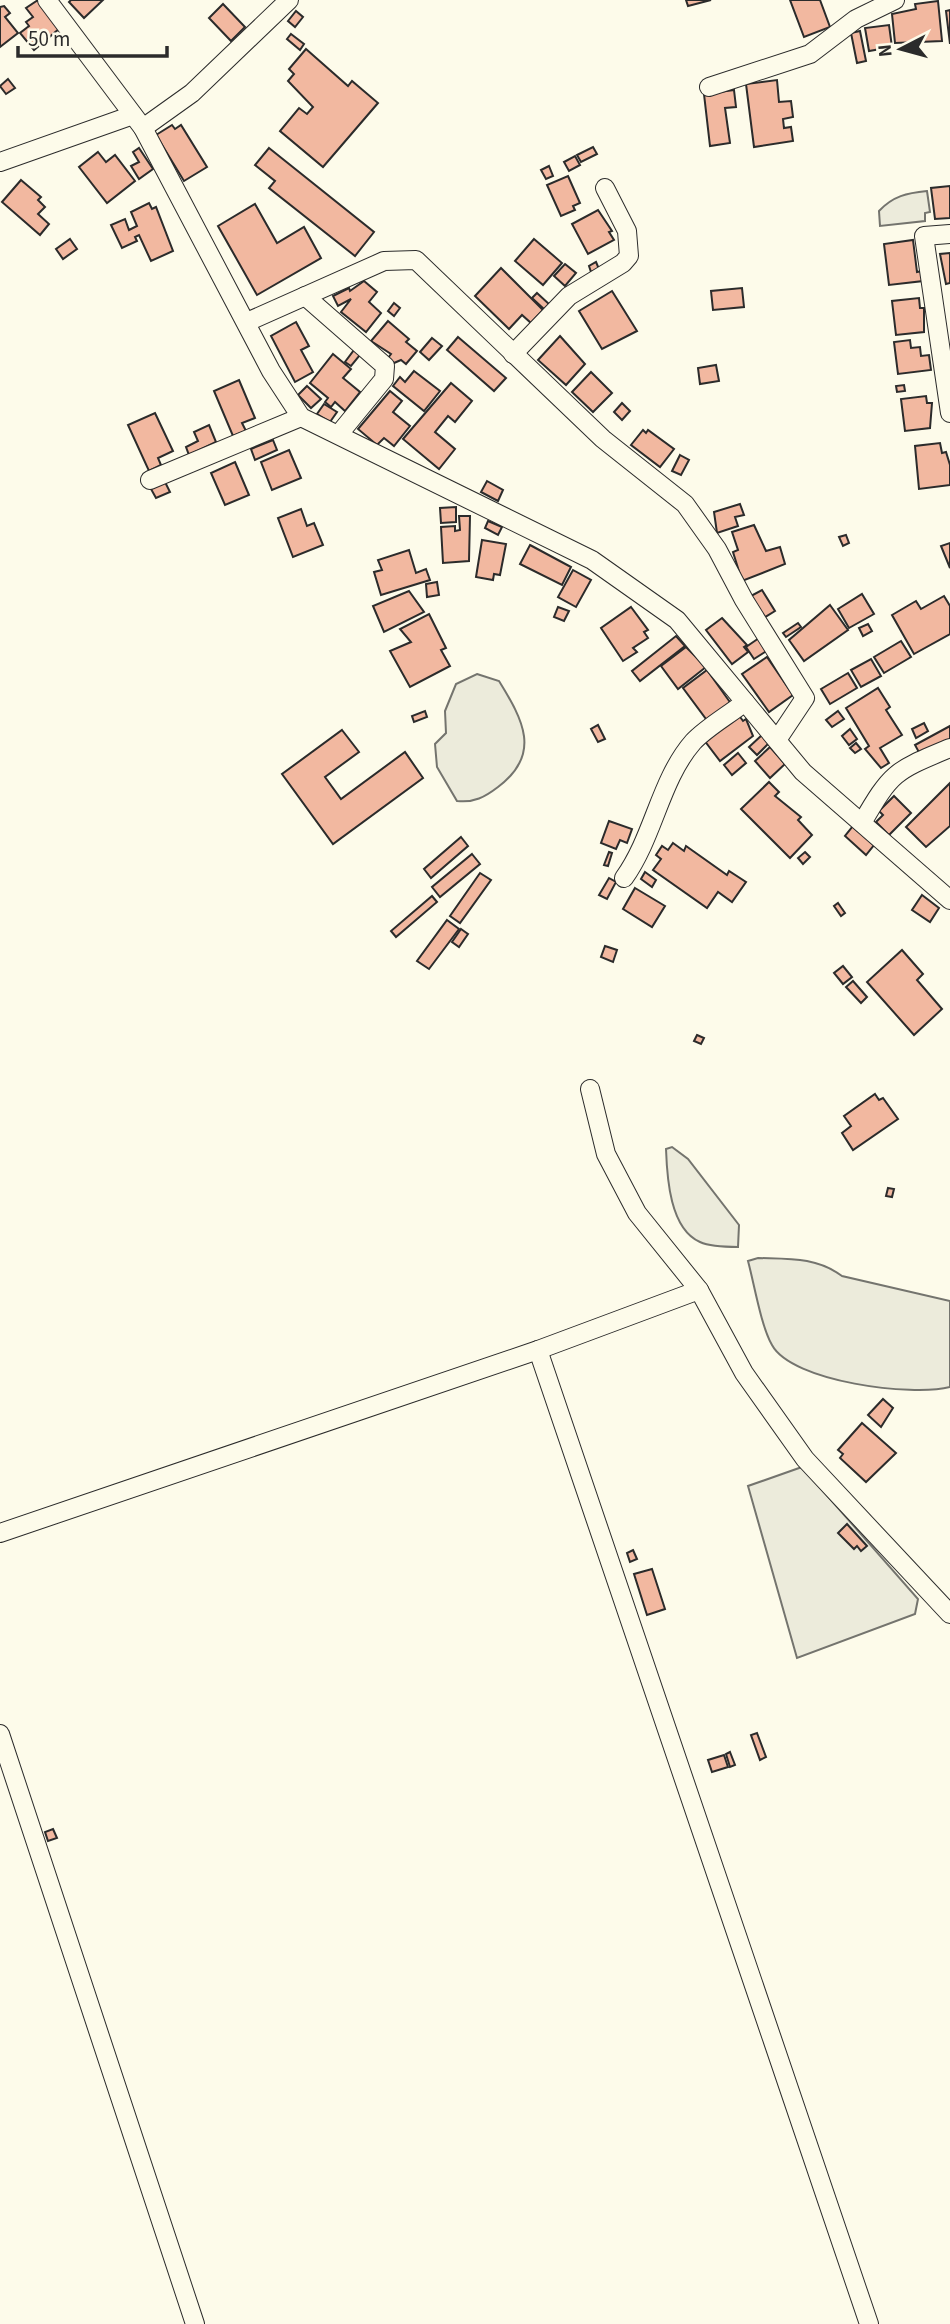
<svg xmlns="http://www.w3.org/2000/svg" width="950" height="2324" font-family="'Source Sans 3',sans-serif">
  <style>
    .green { fill: #ecebdb; stroke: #74746e; stroke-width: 2 }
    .building { fill: #f2b8a0; stroke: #2b2b2b; stroke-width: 2 }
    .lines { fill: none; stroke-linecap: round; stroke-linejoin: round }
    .street-casing { stroke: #2b2b2b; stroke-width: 20 }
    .street { stroke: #fdfbea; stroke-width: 18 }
  </style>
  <rect width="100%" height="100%" fill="#fdfbea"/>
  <g class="green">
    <path d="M927 191 930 212 925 213V221L880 226 879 211C893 196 907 193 927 191Z"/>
    <path d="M477 674 499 681C523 720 542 754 498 787 485 797 474 803 457 801L437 767 435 744 446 733 445 711 456 684Z"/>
    <path d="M672 1147 688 1159 739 1225 738 1247C727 1247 711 1247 700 1242 670 1229 667 1178 666 1149Z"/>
    <path d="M758 1258C789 1259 816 1257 842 1276L950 1301V1387C913 1397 792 1382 772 1345 761 1326 754 1283 748 1261Z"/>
    <polygon points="802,1467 918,1599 915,1614 797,1658 748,1486"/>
  </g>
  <g class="building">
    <polygon points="38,0 60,28 34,50 20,33 29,26 26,22 33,17 26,8"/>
    <polygon points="71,0 103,0 84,18 69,2"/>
    <polygon points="686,0 711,0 688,6"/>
    <polygon points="790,0 820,0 830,27 804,37"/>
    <polygon points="938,1 942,41 895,43 892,14 916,9 915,4"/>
    <polygon points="223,4 245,27 231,41 209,18"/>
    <polygon points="4,6 10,13 5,17 18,33 0,47 0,7"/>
    <polygon points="950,10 950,44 946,11"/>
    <polygon points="296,11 303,17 295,27 288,21"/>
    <polygon points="889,25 892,47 869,51 865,28"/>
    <polygon points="860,31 866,61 857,63 851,33"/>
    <polygon points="291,34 304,44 300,50 287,39"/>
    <polygon points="306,49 348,86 352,81 378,103 323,167 280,131 299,108 307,114 313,107 288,81 294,74 289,69"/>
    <polygon points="8,79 15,88 6,94 0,86"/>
    <polygon points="777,80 779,102 791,101 793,117 783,119 784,128 791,127 793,141 754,147 746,84"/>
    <polygon points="734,90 736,107 725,108 730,143 710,146 704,94"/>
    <polygon points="172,125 175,129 181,125 207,167 184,181 156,135"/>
    <polygon points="593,147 597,154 581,162 577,155"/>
    <polygon points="139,148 153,169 139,179 131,166 139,162 133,152"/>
    <polygon points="269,148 374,232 355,256 269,188 275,181 255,165"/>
    <polygon points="98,152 106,162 115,155 135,181 107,203 79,167"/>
    <polygon points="575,156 580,165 569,171 564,162"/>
    <polygon points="549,166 553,176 546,179 541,170"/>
    <polygon points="568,176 580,203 573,206 575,210 561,216 547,185"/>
    <polygon points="21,180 41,197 38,200 45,207 38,214 49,224 40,235 2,202"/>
    <polygon points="950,186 950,218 935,219 931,188"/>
    <polygon points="149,203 152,209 156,207 173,251 151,261 139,235 135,237 137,241 122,248 111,225 125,219 129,230 137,226 131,212"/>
    <polygon points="255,204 277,243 304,227 321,258 257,295 218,226"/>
    <polygon points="598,210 612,231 609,232 614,240 588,254 572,224"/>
    <polygon points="70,239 77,249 63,259 56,249"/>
    <polygon points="534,239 562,263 543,285 515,261"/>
    <polygon points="913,240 917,272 922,271 923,281 889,285 884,244"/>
    <polygon points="950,253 950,283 946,284 940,254"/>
    <polygon points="596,262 599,269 591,272 589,266"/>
    <polygon points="565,264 576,273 565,286 554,276"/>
    <polygon points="501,268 543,310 531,323 522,315 509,329 475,296"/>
    <polygon points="364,281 377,292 369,302 381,313 366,332 341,312 351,299 338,306 333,296 349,288 350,291"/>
    <polygon points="742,288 744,307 713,310 711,291"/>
    <polygon points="612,291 637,331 602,349 579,311"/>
    <polygon points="537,293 550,305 545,310 532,298"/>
    <polygon points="919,298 920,308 924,308 924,332 896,335 892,301"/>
    <polygon points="394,303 400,308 394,316 388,311"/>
    <polygon points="388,321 409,339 406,342 417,351 406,364 401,360 394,363 388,358 391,354 371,341"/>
    <polygon points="296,322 309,346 301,350 313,372 295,382 271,336"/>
    <polygon points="560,336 585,364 566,385 538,360"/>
    <polygon points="458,337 506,378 494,391 447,350"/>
    <polygon points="432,338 442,346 429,360 420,352"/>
    <polygon points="910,340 911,348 920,347 921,356 929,355 931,370 898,374 894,342"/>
    <polygon points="354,350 360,355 351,366 345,362"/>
    <polygon points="333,354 351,369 343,378 360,392 345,411 335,402 331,407 325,402 328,398 310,383"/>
    <polygon points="716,365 719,381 700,384 698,368"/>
    <polygon points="414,371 440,391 424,411 393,386 400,377 405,382"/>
    <polygon points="591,372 612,393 593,412 572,392"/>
    <polygon points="239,380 255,418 242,423 246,431 233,436 214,391"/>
    <polygon points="451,383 472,401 455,422 448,416 435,432 455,449 439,469 403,439"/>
    <polygon points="904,385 905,391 897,392 896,386"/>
    <polygon points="307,386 321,399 311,408 298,395"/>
    <polygon points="390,391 402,401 393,412 410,426 394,446 384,438 377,445 358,429"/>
    <polygon points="926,396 927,403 932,403 930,428 905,431 901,399"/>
    <polygon points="622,403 630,411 622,420 614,412"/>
    <polygon points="324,404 337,412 330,422 317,414"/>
    <polygon points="155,413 173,451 158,458 161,465 149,471 128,425"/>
    <polygon points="209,425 216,442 189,455 186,447 198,441 194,432"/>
    <polygon points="643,430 646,433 648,430 674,449 660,467 631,445"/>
    <polygon points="273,440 277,450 255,460 251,449"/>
    <polygon points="940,443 942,453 946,452 950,465 950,485 919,489 915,446"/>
    <polygon points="289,450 301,478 272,490 261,462"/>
    <polygon points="680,455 689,460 681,475 672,471"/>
    <polygon points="235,462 249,495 225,505 211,473"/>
    <polygon points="487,481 503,490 498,501 481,492"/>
    <polygon points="165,482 170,492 156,498 151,489"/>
    <polygon points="740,504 744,515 735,517 738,526 717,533 714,512"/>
    <polygon points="456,507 456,522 441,523 440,508"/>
    <polygon points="301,509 307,526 314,523 323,545 293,557 278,518"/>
    <polygon points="459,516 470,516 469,561 443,563 441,527 455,526 455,531 460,530"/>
    <polygon points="488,521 502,527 498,535 485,528"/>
    <polygon points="754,525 766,551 780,547 785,564 742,581 733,552 738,550 732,532"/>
    <polygon points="846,535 849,543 843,546 839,537"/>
    <polygon points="482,540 506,544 500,575 494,574 493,580 476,577"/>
    <polygon points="950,543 950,568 941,546"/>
    <polygon points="530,545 571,567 562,585 520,564"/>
    <polygon points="409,550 416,573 426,569 430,580 381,595 374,572 382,570 378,560"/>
    <polygon points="573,570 591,580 576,607 558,597"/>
    <polygon points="437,582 439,595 427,597 426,584"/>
    <polygon points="762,590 775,611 762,619 749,597"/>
    <polygon points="409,591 424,612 384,632 373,606"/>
    <polygon points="862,594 874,614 849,628 838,609"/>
    <polygon points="944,596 950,606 950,634 914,654 892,615 916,601 921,609"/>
    <polygon points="830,605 848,630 804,661 789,640"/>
    <polygon points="558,607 569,611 564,621 554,617"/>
    <polygon points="631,607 648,630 644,632 648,638 633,648 637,652 623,661 601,628"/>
    <polygon points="429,614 446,648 441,650 450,666 410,687 390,651 411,642 400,629"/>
    <polygon points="722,618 747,645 744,647 748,652 732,664 706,630"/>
    <polygon points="798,623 801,627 786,637 783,633"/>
    <polygon points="868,624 872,631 863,636 859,628"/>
    <polygon points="676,636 685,646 640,681 632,671"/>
    <polygon points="759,638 768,650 754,659 746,647"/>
    <polygon points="901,641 911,657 884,673 874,657"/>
    <polygon points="686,647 706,667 678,689 661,666"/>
    <polygon points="767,657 793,695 769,712 742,674"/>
    <polygon points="871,659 881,676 861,687 851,670"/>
    <polygon points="707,670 732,705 709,723 683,688"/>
    <polygon points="848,673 857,688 830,704 821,689"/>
    <polygon points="878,688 890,707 886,710 902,735 880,748 889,763 881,768 865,749 869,746 846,708"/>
    <polygon points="425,711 427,717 414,722 412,716"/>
    <polygon points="838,711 844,719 832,727 826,720"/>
    <polygon points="738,714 743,721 746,719 753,736 720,761 704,740"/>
    <polygon points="924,723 928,731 916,738 912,729"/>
    <polygon points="598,725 605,739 598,742 591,729"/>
    <polygon points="950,726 950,740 921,756 915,745"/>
    <polygon points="850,729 857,739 849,745 842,736"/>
    <polygon points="342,730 359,752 325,777 341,799 405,752 423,778 333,844 282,774"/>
    <polygon points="762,735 769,743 757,755 749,747"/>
    <polygon points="856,743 861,749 855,753 850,748"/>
    <polygon points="770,747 785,764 770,778 755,761"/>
    <polygon points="738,753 746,763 732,775 724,765"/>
    <polygon points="769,782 779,792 775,796 801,817 798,820 812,835 790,858 741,809"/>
    <polygon points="950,783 950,826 926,847 906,827"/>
    <polygon points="894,796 911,813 889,835 876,822 883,815 879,811"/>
    <polygon points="609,821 632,829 627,843 620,840 616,849 601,843"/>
    <polygon points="853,826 874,845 866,855 845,836"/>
    <polygon points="461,837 468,846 431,878 424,869"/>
    <polygon points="673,843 684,851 686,846 727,875 729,871 746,882 732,902 718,892 707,908 653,870 661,859 656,855 662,846 668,850"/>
    <polygon points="609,852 612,853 608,866 604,865"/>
    <polygon points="805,852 810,857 803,864 798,858"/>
    <polygon points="472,854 480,864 440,897 432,887"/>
    <polygon points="645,872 656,880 652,887 641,879"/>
    <polygon points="480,873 491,880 460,923 450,916"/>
    <polygon points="609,878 616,882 607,899 599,895"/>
    <polygon points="635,888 665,906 652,927 623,909"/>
    <polygon points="922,895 939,908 930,922 912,910"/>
    <polygon points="432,896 437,902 396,937 391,931"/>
    <polygon points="838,903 845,913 841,916 834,906"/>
    <polygon points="447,920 459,929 429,969 417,961"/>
    <polygon points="461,929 468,934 459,947 452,942"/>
    <polygon points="605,946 617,950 613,962 601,957"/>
    <polygon points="902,950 923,974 917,980 942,1009 914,1035 867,982"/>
    <polygon points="843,966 852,977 843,984 834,973"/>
    <polygon points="853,981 867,997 861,1003 846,987"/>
    <polygon points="697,1035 704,1038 701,1044 694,1041"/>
    <polygon points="875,1094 879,1100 883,1098 898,1119 853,1150 842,1133 851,1126 844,1116"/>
    <polygon points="888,1188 894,1189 892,1197 886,1196"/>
    <polygon points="883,1399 893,1408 881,1427 868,1415"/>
    <polygon points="862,1423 896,1453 866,1482 840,1458 843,1454 838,1450"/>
    <polygon points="847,1524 867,1546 861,1551 857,1546 854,1549 838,1533"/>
    <polygon points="633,1550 637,1559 630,1562 627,1553"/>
    <polygon points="652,1569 665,1609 647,1615 634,1574"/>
    <polygon points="757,1733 766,1757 760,1760 751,1735"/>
    <polygon points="730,1752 735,1765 730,1767 726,1754"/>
    <polygon points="724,1755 728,1767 712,1772 708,1760"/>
    <polygon points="53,1829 57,1838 48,1841 45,1832"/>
  </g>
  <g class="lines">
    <g class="street-casing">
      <g id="street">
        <polyline points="47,0 143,128 271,371 301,417 592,560 677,620 803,772 950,900"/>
        <polyline points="709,87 810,54 856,19 895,0"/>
        <polyline points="143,128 192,93 289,0"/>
        <polyline points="0,162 133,115"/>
        <polyline points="950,234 924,236 950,413"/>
        <polyline points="305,296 385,366 384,379 339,434"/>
        <polyline points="247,322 384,261 416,260 603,439 685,504 717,549 744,600 805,698 777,740"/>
        <polyline points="513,354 569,296 623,263 629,256 627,231 605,188"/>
        <polyline points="150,480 301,417"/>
        <path d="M862 823C892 771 895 771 950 748"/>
        <path d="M624 878C654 836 660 780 693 742 707 727 729 715 745 702"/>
        <polyline points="590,1089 606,1154 637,1213 699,1290 744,1373 805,1459 950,1614"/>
        <polyline points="538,1350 869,2324"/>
        <polyline points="0,1533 538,1350 699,1290"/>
        <polyline points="0,1734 195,2324"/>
      </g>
    </g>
    <use href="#street" class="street"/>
  </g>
  <g transform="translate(901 49) rotate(264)" stroke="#fdfbea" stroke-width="5" paint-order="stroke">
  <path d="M0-5L12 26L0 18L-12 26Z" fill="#2b2b2b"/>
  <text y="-10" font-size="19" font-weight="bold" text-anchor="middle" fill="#2b2b2b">N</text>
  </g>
  <path d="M18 46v10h149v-10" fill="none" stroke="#2b2b2b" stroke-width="3.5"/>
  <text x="28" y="46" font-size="21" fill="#2b2b2b" stroke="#fdfbea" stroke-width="5" paint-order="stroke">50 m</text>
</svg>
